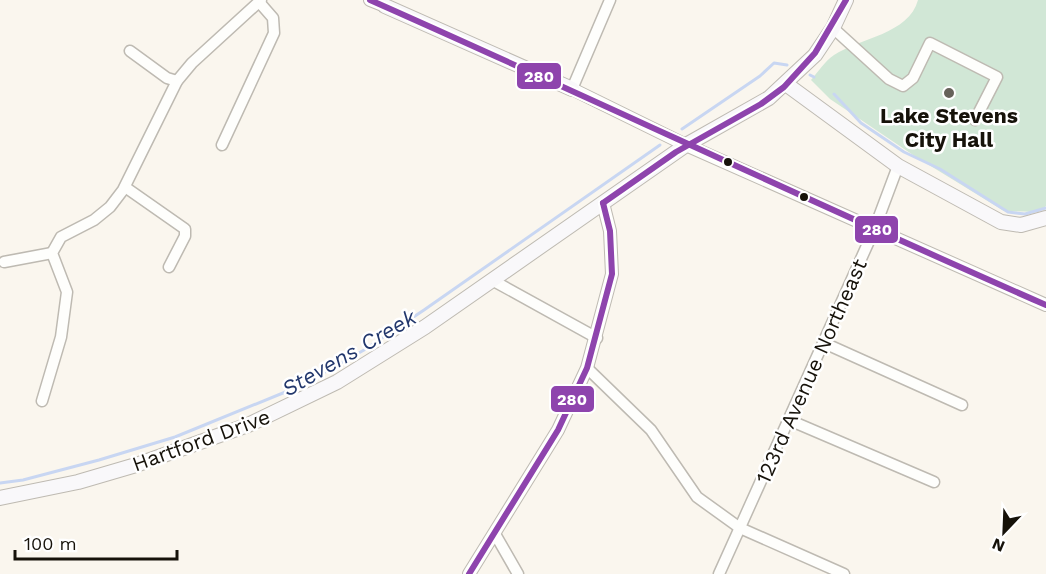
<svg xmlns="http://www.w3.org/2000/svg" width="1046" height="574" font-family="'Work Sans',sans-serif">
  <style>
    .green { fill: #d1e7d6 }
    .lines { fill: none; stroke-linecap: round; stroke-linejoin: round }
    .stream { stroke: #c8d6f2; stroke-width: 3 }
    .minor-casing { stroke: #bebab2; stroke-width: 13 }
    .tertiary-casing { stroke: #bebab2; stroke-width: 14 }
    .secondary-casing { stroke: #bebab2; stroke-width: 16 }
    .minor { stroke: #fefefc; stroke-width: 10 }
    .tertiary { stroke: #fefefc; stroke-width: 12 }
    .secondary { stroke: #f9f8fa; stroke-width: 14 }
    .bus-1-casing { stroke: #fff; stroke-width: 10 }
    .bus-1 { stroke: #8e44ad; stroke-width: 6 }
    .poi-dot { fill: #66625a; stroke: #fff; stroke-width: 2 }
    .bus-dot { fill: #16120a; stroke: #fff; stroke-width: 2 }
    .labels { text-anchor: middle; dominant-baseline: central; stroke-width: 5; stroke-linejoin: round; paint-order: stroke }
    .poi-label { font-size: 21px; font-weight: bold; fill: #16120a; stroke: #fff }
    .street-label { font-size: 21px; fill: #16120a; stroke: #fff }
    .water-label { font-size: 22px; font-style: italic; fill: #22376c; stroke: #fff }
    .line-badge { stroke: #fff; stroke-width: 2 }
    .badge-label { font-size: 16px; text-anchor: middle; font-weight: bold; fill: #fff }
  </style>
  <rect width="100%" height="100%" fill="#faf6ee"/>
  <path class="green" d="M918 0H1046V206L1038 212 1004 211 916 157 830 99 811 80C818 72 825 61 834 55 860 38 909 34 918 0Z"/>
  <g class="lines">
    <g class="stream">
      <polyline points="810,75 814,77"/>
      <polyline points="834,94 861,123 904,152 940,169 1008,212 1025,214 1046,208"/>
      <polyline points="682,129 760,76 774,63 787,65"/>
      <polyline points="0,483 23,480 99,460 175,437 300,386 364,350 424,310 660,145"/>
    </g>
    <g class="minor-casing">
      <g id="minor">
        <polyline points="833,28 889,79 903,86 913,78 930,43 997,77 975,120"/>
        <polyline points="130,51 167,78 177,81"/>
        <polyline points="572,89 610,0"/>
        <polyline points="222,145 274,33 273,18 259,2"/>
        <polyline points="125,187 185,229 185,236 169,267"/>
        <polyline points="4,262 52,253"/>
        <polyline points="492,280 597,338"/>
        <polyline points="824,343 962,405"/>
        <polyline points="587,368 651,430 697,497 740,528 844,574"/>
        <polyline points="42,401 61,337 67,292 52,253 61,237 94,220 110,207 123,190 177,81 192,63 261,0"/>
        <polyline points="789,420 934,482"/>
        <polyline points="495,534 518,574"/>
        <polyline points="719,574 874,230 898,166"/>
      </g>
    </g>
    <g class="tertiary-casing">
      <g id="tertiary">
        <polyline points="370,0 385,6"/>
        <polyline points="572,89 686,145 1046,305"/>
        <polyline points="469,574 558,430 587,368 612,274 610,231 603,203"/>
      </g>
    </g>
    <g class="secondary-casing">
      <g id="secondary">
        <polyline points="385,6 572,89"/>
        <polyline points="786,84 898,166 1001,222 1021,225 1046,218"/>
        <polyline points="0,498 78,482 136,465 248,425 337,382 425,327 686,145 769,98 815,55 833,28 846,0"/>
      </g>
    </g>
    <use href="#minor" class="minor"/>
    <use href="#tertiary" class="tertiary"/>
    <use href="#secondary" class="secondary"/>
    <g class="bus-1-casing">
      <g id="bus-1">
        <path d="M370 0C596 100 819 206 1046 305"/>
        <polyline points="603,203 676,152 761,104 784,87 815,53 846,0"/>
        <polyline points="469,574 558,430 587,368 612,274 610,231 603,203"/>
      </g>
    </g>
    <use href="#bus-1" class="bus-1"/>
  </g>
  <circle class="poi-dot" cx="949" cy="93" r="6"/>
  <g class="bus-dot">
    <circle cx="728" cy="162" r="5"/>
    <circle cx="804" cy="197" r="5"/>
  </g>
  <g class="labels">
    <g class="poi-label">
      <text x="949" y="115">Lake Stevens<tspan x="949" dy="24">City Hall</tspan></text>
    </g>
    <g class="street-label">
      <text transform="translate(811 371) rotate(-66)">123rd Avenue Northeast</text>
      <text transform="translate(201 440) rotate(-20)">Hartford Drive</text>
    </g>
    <g class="water-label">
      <text transform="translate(349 353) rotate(-30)">Stevens Creek</text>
    </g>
  </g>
  <g class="line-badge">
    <rect x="516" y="62" width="46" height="28" rx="6" fill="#8e44ad"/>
    <rect x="854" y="215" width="45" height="29" rx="6" fill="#8e44ad"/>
    <rect x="550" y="385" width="45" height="28" rx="6" fill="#8e44ad"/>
  </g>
  <g class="badge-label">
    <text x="539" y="82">280</text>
    <text x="877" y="235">280</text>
    <text x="572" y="405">280</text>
  </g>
  <g transform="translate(1004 532) rotate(203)" stroke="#ffffff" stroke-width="4.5" paint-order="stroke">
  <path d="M0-4.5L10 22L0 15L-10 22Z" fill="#16120a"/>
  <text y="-9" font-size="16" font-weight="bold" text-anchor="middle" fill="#16120a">N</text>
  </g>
  <path d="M15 550v9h162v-9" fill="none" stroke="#16120a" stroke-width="3"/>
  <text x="24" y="550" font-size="18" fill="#16120a" stroke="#ffffff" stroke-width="4.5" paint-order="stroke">100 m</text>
</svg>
